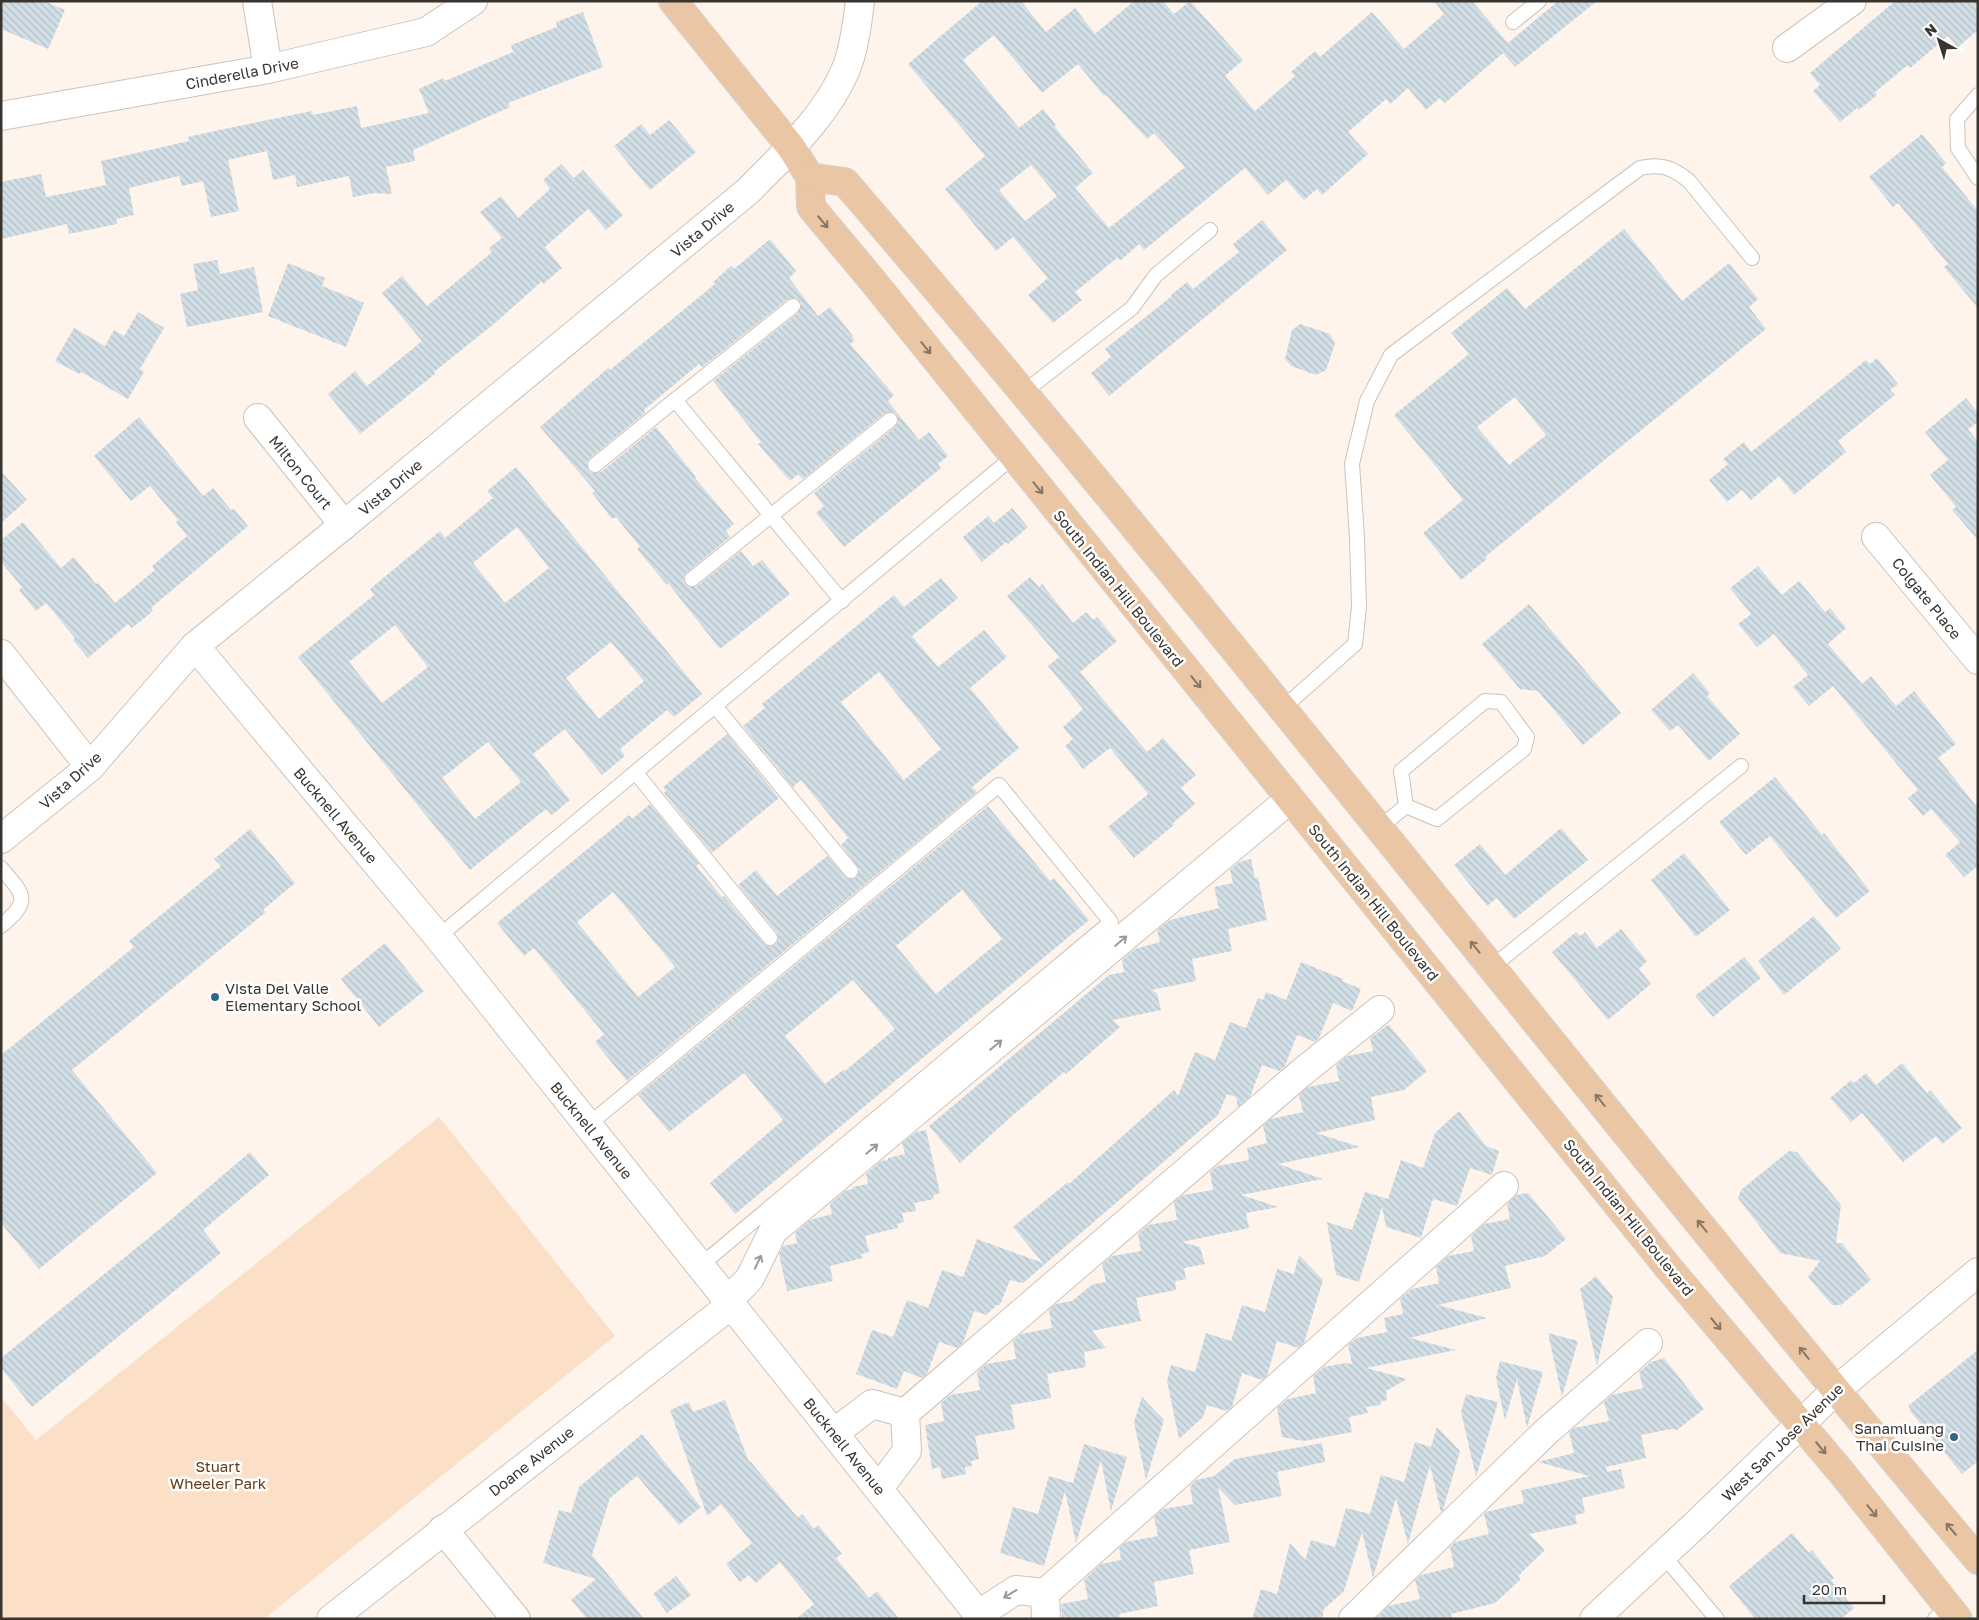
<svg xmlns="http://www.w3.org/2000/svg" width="1979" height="1620" font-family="'Golos Text',sans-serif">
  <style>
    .park { fill: #fbdfc6 }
    .building { fill: url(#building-back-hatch); fill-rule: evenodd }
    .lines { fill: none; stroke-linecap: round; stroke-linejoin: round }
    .service-casing { stroke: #ccc2b9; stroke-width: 16 }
    .minor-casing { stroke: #ccc2b9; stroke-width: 30 }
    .tertiary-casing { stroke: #ccc2b9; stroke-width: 30 }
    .primary-casing { stroke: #d7d6d6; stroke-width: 30 }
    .service { stroke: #fff; stroke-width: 14 }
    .minor { stroke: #fff; stroke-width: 28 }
    .tertiary { stroke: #fff; stroke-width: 28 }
    .primary { stroke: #eac6a4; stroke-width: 28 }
    .oneway { stroke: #887664 }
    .oneway2 { stroke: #9c9a98 }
    .poi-dot { fill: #306883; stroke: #fff; stroke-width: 2 }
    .labels { text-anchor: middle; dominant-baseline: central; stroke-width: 5; stroke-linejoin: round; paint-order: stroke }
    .street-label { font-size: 15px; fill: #383430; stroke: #fff }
    .poi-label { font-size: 15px; fill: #383430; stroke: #fff; text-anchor: start }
    .park-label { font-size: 15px; fill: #633e18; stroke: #fff }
  </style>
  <defs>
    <pattern id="building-back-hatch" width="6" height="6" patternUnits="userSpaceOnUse" patternTransform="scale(1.25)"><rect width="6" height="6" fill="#d2dfe6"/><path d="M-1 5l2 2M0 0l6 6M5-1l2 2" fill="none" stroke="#b5c0c6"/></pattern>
  </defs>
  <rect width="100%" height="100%" fill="#fff4eb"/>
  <polygon class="park" points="439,1117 615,1336 264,1619 1,1619 1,1397 36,1440"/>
  <g class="building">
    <polygon points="1,1 44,1 65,10 48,49 1,29"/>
    <path d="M982 1H1021L1046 32 1075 8 1095 34 1134 1H1163L1174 14 1190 1 1243 60 1225 76 1255 111 1295 76 1291 72 1315 51 1320 57 1372 12 1404 49 1444 14 1434 1H1472L1508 43 1558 1H1597L1515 67 1503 53 1445 103 1440 98 1426 110 1408 88 1390 104 1386 99 1348 132 1368 154 1322 195 1317 189 1304 200 1286 180 1268 195 1245 168 1144 250 1139 244 1121 260 1117 258 1075 292 1082 300 1053 323 1028 295 1048 278 1013 237 996 251 945 189 985 156 908 64ZM994 35 1042 93 1078 64 1104 96 1106 95 1147 139 1154 133 1185 167 1109 228 1075 188 1093 173 1054 126 1056 125 1043 109 1019 128 963 60ZM1031 165 1057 196 1025 221 999 190Z"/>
    <polygon points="1895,1 1978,1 1978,30 1958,47 1948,36 1910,68 1908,65 1875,92 1877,95 1859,110 1857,108 1840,122 1813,91 1820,85 1810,73"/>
    <polygon points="583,12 603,67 508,103 510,107 413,150 415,161 386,167 392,194 374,193 353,197 349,176 297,187 295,175 273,180 267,151 228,160 239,211 211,217 203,181 182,186 179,176 129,188 134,215 116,219 117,224 69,234 67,224 1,239 1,182 41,174 46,197 106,185 101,161 189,141 188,137 224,129 312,111 313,115 357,106 361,128 429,113 419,89 443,78 445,81 513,52 511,45 557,27 556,22"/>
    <polygon points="669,120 696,152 650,190 614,146 641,124 650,135"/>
    <polygon points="1922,134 1946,163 1942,167 1978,211 1978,308 1944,267 1948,264 1898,203 1893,207 1869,177"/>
    <polygon points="561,164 574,178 583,170 623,215 606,230 588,209 545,247 562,268 543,284 541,282 495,323 434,372 435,374 360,434 328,394 355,371 367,386 422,341 382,293 402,276 427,306 492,252 489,248 502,238 480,212 501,196 518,218 550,189 543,180"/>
    <polygon points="1262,220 1287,250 1109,396 1091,373 1111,357 1105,349 1172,296 1171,295 1187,282 1193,289 1239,252 1233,244"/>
    <path d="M1624 229 1682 301 1729 263 1758 299 1749 307 1766 329 1485 557 1487 559 1461 580 1423 533 1463 500 1394 415 1469 354 1451 333 1507 288 1525 309ZM1515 397 1546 435 1509 465 1477 427Z"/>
    <polygon points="770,239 796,271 789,278 818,316 830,307 853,336 852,337 855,340 850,344 894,395 888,401 919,440 929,432 948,456 938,464 941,468 844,547 816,513 824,506 814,493 895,427 898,423 897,415 893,412 885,413 803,479 798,474 790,481 758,444 761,442 713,381 798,313 802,304 796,298 788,299 702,367 699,364 644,410 645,413 589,459 587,462 588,470 592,473 601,472 656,427 696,477 695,478 734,524 726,531 730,537 686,573 683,580 685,584 689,587 697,586 741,551 753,566 762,560 790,594 720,649 668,583 667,585 637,549 640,547 616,517 612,519 592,493 595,491 540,427 608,368 610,370 715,284 713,282 731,266 734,269"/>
    <polygon points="217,260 220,274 254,267 263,312 187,327 180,294 198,290 193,264"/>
    <polygon points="288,263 325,278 322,286 364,303 346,347 268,316"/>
    <polygon points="138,312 164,328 140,369 144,372 128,399 81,372 79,374 55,361 74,328 105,346 114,330 124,336"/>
    <polygon points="1300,324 1330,334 1335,343 1326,370 1316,375 1291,366 1285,359 1292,330"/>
    <polygon points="1877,358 1898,384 1890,390 1895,395 1838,441 1846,452 1794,495 1779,476 1751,500 1742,490 1727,502 1709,480 1728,464 1723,459 1744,442 1751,452 1866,360 1870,364"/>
    <polygon points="1966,398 1978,413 1978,422 1968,429 1978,442 1978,540 1952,510 1956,507 1930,475 1948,460 1925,432"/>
    <polygon points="139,417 203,496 213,488 231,510 234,509 248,526 151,608 153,611 132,628 128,624 88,658 73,640 75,638 46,603 36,611 19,590 22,587 1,562 1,540 23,522 61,568 74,557 96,584 98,583 115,603 155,570 152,566 187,536 176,522 178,520 150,486 131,501 94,456"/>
    <path d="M516 467 702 694 674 717 667 710 620 749 625 756 602 775 565 729 533 754 570 800 552 815 546 809 470 870 298 657 374 595 370 589 440 531 445 538 493 498 487 491ZM517 527 549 568 505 603 473 563ZM395 625 428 667 382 703 349 662ZM611 642 644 681 599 719 566 678ZM488 742 521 782 475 819 442 778Z"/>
    <polygon points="1,471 27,500 1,523"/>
    <polygon points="1012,508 1028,527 1008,544 1006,542 982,562 963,537 988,516 994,523"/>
    <polygon points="1758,566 1782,595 1799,581 1825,612 1830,608 1846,628 1828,644 1862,684 1871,676 1896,706 1914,691 1956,744 1938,758 1978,808 1978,866 1964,877 1945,855 1960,842 1931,809 1923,816 1908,798 1918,790 1833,686 1809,706 1793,687 1808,675 1774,634 1757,647 1738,624 1751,614 1730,588"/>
    <polygon points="1030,577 1039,587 1042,584 1073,623 1086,612 1093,620 1097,617 1117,641 1080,672 1147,752 1163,738 1196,775 1181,788 1195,804 1173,823 1174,825 1134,858 1108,827 1148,794 1110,748 1083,769 1065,746 1073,739 1063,727 1083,709 1048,666 1059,657 1007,596"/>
    <path d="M941 578 958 598 912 636 938 667 984 630 1007 657 970 688 1019 748 972 787 977 792 627 1081 595 1042 604 1034 534 948 524 956 497 923 629 815 632 819 650 804 699 864 696 866 722 897 724 896 764 944 767 946 775 945 778 941 777 933 738 885 756 870 777 896 827 856 848 879 856 878 860 870 841 845 848 838 801 780 793 787 743 726 765 708 762 704 894 595 904 607ZM879 672 941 749 904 780 841 702ZM613 892 675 967 638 997 577 922Z"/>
    <polygon points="1529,604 1621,713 1583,745 1538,691 1520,689 1482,644"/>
    <polygon points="1693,673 1710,693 1707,696 1740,734 1709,761 1678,725 1670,731 1651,710"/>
    <polygon points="727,734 779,798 712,853 664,793 666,791 663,787"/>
    <polygon points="1775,777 1822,835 1824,833 1870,891 1836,918 1770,836 1746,855 1719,822"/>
    <path d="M988 806 1050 881 1054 878 1089 920 735 1214 710 1183 783 1120 744 1073 669 1132 638 1095ZM962 890 1002 939 936 994 896 946ZM853 980 895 1029 845 1071 843 1070 825 1084 785 1036Z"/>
    <polygon points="1561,828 1588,860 1514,919 1497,898 1487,906 1454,865 1480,844 1505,875"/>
    <polygon points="250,829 295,883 263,910 266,912 72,1070 157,1173 39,1269 1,1223 1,1055 134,947 129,941 221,866 214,859"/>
    <polygon points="1684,853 1730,910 1696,937 1651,880"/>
    <polygon points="1251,859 1255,878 1258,877 1267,920 1228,929 1232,951 1192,959 1196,981 1151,990 1157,993 1161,1010 1113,1020 1120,1027 1066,1074 1064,1072 1013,1115 960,1163 929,1126 1109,975 1124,972 1122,960 1135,949 1160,942 1157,930 1170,920 1219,908 1214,887 1233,883 1230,870 1239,862"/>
    <polygon points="1814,916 1841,949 1784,995 1758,961"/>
    <polygon points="1621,929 1647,961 1639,969 1651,984 1608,1020 1552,952 1576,932 1580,936 1585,932 1597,948"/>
    <polygon points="385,943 424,991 379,1027 341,979"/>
    <polygon points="1744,957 1761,978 1713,1017 1695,996"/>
    <polygon points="1301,962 1343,979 1342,981 1361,989 1352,1011 1333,1003 1319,1038 1315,1042 1297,1035 1285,1066 1279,1071 1262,1065 1250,1097 1238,1107 1236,1097 1227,1094 1218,1115 1023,1283 1010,1280 1000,1305 997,1305 986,1315 974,1311 963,1343 957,1348 939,1342 927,1374 922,1378 904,1371 897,1389 856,1374 872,1330 893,1337 907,1300 928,1308 942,1270 963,1277 977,1239 1043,1263 1013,1227 1068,1182 1069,1184 1174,1090 1178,1096 1195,1052 1215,1060 1230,1022 1246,1028 1258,998 1263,1000 1266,992 1286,1000"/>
    <polygon points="1389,1025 1427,1071 1404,1090 1371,1097 1375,1120 1316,1133 1360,1147 1278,1164 1323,1179 1241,1195 1278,1207 1246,1213 1249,1228 1182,1242 1200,1247 1205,1264 1184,1268 1186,1279 1175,1281 1176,1290 1136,1298 1141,1321 1092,1331 1106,1348 1084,1352 1086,1367 1047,1374 1051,1398 1011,1405 1015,1429 975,1436 979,1459 971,1461 972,1466 965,1467 966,1474 942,1479 940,1467 932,1469 925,1425 944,1421 941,1403 950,1395 980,1390 977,1372 986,1364 1016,1359 1013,1341 1021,1334 1052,1328 1049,1310 1055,1304 1072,1301 1093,1284 1106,1282 1102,1264 1112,1256 1141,1251 1138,1234 1148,1225 1177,1220 1174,1202 1183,1195 1213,1190 1210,1172 1217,1166 1249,1160 1247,1148 1267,1143 1263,1126 1271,1119 1303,1112 1299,1095 1308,1087 1339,1081 1336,1065 1347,1056 1373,1051 1370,1038 1386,1026"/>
    <polygon points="1902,1063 1927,1093 1930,1090 1962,1128 1942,1144 1936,1136 1903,1162 1862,1113 1851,1122 1830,1098 1851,1080 1854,1083 1866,1073 1876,1085"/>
    <polygon points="1459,1111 1486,1146 1499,1151 1492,1175 1470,1168 1457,1206 1433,1199 1421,1238 1386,1227 1382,1207 1359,1282 1336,1275 1327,1222 1352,1230 1365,1192 1388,1199 1401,1160 1423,1168 1435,1133"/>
    <polygon points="926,1130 940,1193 933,1195 934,1199 914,1203 916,1211 902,1213 904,1222 897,1224 898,1228 865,1236 869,1252 861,1254 863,1258 830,1266 833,1281 787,1291 779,1254 783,1246 797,1243 795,1233 810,1220 832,1214 830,1204 845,1191 853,1189 852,1187 868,1184 866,1174 881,1161 888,1160 888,1158 905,1154 902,1143 916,1132"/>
    <polygon points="1789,1151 1797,1152 1841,1205 1836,1243 1842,1243 1871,1280 1841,1305 1832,1305 1808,1277 1820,1261 1780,1253 1738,1198 1741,1190"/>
    <polygon points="250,1152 269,1175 203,1230 221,1253 32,1407 1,1368 1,1358 162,1227"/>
    <polygon points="1528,1193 1566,1239 1545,1256 1505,1266 1511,1288 1438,1305 1487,1318 1410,1338 1456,1350 1366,1368 1407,1379 1386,1391 1387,1400 1380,1402 1381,1405 1366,1407 1368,1413 1349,1417 1352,1432 1304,1441 1282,1437 1277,1408 1288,1399 1316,1393 1313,1376 1324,1367 1345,1363 1352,1364 1348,1345 1357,1338 1387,1332 1384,1318 1403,1314 1400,1299 1412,1289 1439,1283 1436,1267 1448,1256 1474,1251 1471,1236 1484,1224 1510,1219 1507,1204 1516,1195"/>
    <polygon points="1299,1255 1323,1280 1304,1343 1298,1348 1277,1341 1267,1376 1262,1380 1242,1373 1232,1407 1226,1411 1207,1405 1203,1417 1179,1439 1167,1381 1171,1365 1195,1372 1206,1333 1231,1341 1242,1305 1265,1312 1277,1269 1294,1274"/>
    <polygon points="1596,1276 1613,1297 1597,1366 1580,1289"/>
    <polygon points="1548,1333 1578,1341 1562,1397"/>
    <polygon points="1978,1350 1978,1461 1962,1474 1909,1410 1911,1409 1908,1406"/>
    <polygon points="1664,1358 1704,1409 1677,1430 1671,1429 1641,1435 1646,1458 1606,1467 1607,1472 1621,1469 1625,1488 1582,1498 1585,1513 1575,1515 1577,1524 1529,1534 1545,1550 1519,1575 1520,1580 1495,1603 1451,1614 1452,1619 1376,1619 1388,1606 1420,1599 1415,1580 1421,1575 1454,1567 1450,1547 1455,1542 1489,1534 1484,1514 1486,1512 1524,1503 1521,1490 1590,1476 1538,1462 1574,1453 1569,1432 1574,1428 1609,1421 1604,1402 1612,1395 1643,1388 1639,1372 1651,1362"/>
    <polygon points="1500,1361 1543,1372 1527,1428 1517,1379 1505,1420 1496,1378"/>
    <polygon points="1466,1394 1498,1402 1476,1477 1461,1412"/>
    <polygon points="1142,1397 1164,1420 1146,1480 1134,1422"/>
    <polygon points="725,1400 749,1462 750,1461 798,1518 802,1514 814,1529 818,1525 842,1554 836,1558 869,1598 877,1591 899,1619 796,1619 814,1604 780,1562 756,1583 749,1575 740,1582 726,1564 752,1543 721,1504 707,1516 670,1410 689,1402 693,1412"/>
    <polygon points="1437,1427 1460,1451 1443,1510 1441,1512 1430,1465 1408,1544 1396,1498 1373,1578 1362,1532 1344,1591 1324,1609 1322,1619 1252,1619 1261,1589 1277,1594 1290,1543 1305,1560 1311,1540 1335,1547 1346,1508 1370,1514 1381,1475 1404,1482 1415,1442 1431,1447"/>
    <polygon points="642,1434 701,1507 679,1525 637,1476 610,1498 592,1555 644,1619 587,1619 571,1600 596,1579 543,1563 559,1510 571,1513 579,1487"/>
    <polygon points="1322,1443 1325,1462 1277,1472 1282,1496 1235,1505 1218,1487 1230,1542 1189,1550 1194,1574 1154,1582 1158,1606 1119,1614 1120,1619 1062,1619 1061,1604 1088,1599 1084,1580 1101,1564 1121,1560 1119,1548 1126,1542 1158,1536 1154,1517 1163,1509 1193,1504 1190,1486 1196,1480 1214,1476 1235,1459"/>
    <polygon points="1084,1444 1127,1457 1111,1511 1101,1460 1076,1543 1065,1491 1044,1566 1000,1553 1013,1507 1038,1514 1049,1476 1073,1483"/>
    <polygon points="1792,1533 1809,1553 1812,1550 1834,1578 1831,1580 1854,1608 1841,1619 1755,1619 1729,1586"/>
    <polygon points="676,1576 691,1595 667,1613 653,1594"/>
  </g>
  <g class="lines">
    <g class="service-casing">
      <g id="service">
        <polyline points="1513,22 1539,1"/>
        <polyline points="1978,95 1957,119 1958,148 1978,178"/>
        <polyline points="793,306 675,400 842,601"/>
        <polyline points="1024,392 1132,308 1156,275 1210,230"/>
        <polyline points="595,465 675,400"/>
        <polyline points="692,579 890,420"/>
        <polyline points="715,706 851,871"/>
        <path d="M1282 709 1355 644 1359 607 1357 537 1352 464 1367 401 1391 355 1640 168C1661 163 1673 168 1689 181L1752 258"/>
        <polyline points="636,773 770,938"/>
        <polyline points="1379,828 1406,806 1437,819 1524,749 1527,737 1501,702 1485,701 1401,771 1406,806"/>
        <path d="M1 868C24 895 32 900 1 926"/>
        <polyline points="438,937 1013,457"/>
        <polyline points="1492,967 1741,766"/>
        <polyline points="588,1125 999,785 1111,922 701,1265"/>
        <polyline points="1662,1554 1717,1619"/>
        <polyline points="1935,1619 1948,1606"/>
      </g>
    </g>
    <g class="minor-casing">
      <g id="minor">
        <polyline points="257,1 268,69"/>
        <polyline points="1787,48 1852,1"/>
        <polyline points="1,116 268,69 426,32 473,1"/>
        <polyline points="258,418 344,525"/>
        <polyline points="1876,537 1978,660"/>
        <polyline points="195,646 438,937 982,1619"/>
        <polyline points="1,654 90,767"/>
        <path d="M1 839 90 767 195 646 344 525 748 191C784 154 826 117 846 69 853 52 858 20 860 1"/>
        <polyline points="729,1300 750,1278 773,1231 1290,799"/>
        <polyline points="905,1413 1301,1073 1380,1010"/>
        <polyline points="834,1433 872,1404 905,1413"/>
        <polyline points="879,1488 907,1451 905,1413"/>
        <polyline points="443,1529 516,1619"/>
        <polyline points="1045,1593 1046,1619"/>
        <polyline points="979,1614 1016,1590 1045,1593 1504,1186"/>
        <polyline points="331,1619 732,1304"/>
        <polyline points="1353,1619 1547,1431 1648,1343"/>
      </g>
    </g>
    <g class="tertiary-casing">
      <polyline id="tertiary" points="1594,1619 1692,1528 1835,1391 1978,1272"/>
    </g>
    <g class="primary-casing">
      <g id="primary">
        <polyline points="673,1 791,147 810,177 811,207 872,280 1667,1266 1842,1473 1958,1619"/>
        <path d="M810 177 845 182C1233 633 1594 1106 1978 1560"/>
      </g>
    </g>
    <use href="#service" class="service"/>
    <use href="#minor" class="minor"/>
    <use href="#tertiary" class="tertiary"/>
    <use href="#primary" class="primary"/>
  </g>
  <defs><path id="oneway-shaft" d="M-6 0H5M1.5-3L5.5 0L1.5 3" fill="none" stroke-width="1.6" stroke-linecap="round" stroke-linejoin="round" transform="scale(1.25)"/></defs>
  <g class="oneway">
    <use href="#oneway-shaft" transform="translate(823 222) rotate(50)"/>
    <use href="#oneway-shaft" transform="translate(926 348) rotate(51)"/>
    <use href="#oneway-shaft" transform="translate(1038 488) rotate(51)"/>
    <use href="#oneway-shaft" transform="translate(1196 682) rotate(51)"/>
    <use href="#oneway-shaft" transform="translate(1475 947) rotate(-129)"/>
    <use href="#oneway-shaft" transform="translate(1600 1100) rotate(-129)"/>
    <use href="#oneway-shaft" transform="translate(1702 1226) rotate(-129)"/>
    <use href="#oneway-shaft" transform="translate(1716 1324) rotate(50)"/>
    <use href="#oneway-shaft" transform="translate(1804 1353) rotate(-129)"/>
    <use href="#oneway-shaft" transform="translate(1821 1448) rotate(50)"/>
    <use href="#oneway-shaft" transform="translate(1872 1511) rotate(51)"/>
    <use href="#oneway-shaft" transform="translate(1951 1529) rotate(-130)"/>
  </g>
  <g class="oneway2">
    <use href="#oneway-shaft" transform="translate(1121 941) rotate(-40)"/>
    <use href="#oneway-shaft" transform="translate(996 1045) rotate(-40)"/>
    <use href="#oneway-shaft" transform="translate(872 1149) rotate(-40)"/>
    <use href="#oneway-shaft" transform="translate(758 1262) rotate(-65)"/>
    <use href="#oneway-shaft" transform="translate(1010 1594) rotate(149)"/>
  </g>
  <g class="poi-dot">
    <circle cx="215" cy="997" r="5"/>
    <circle cx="1954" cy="1437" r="5"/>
  </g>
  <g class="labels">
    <g class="street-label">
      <text transform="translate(242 73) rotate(-11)">Cinderella Drive</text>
      <text transform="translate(702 229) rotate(-40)">Vista Drive</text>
      <text transform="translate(301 472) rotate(51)">Milton Court</text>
      <text transform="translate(390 487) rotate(-40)">Vista Drive</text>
      <text transform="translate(1119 588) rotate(51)">South Indian Hill Boulevard</text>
      <text transform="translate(1927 598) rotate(51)">Colgate Place</text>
      <text transform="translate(70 780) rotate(-42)">Vista Drive</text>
      <text transform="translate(336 815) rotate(50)">Bucknell Avenue</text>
      <text transform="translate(1374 902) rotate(51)">South Indian Hill Boulevard</text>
      <text transform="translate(592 1130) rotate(51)">Bucknell Avenue</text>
      <text transform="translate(1629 1217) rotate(51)">South Indian Hill Boulevard</text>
      <text transform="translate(1782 1442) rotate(-44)">West San Jose Avenue</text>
      <text transform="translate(845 1446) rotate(51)">Bucknell Avenue</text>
      <text transform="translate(531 1461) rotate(-38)">Doane Avenue</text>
    </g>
    <g class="poi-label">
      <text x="225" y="988">Vista Del Valle<tspan x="225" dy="17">Elementary School</tspan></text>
      <text x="1944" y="1428" text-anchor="end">Sanamluang<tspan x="1944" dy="17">Thai Cuisine</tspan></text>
    </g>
    <g class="park-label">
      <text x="218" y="1466">Stuart<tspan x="218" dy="17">Wheeler Park</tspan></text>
    </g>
  </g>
  <rect width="1979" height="1620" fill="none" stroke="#383430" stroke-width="5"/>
  <g transform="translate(1939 40) rotate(321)" stroke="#ffffff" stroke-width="4" paint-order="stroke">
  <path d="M0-4L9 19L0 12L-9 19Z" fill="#383430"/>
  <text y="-8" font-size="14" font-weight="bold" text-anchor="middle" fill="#383430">N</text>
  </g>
  <path d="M1804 1595v8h80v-8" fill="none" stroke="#383430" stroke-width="2.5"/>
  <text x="1812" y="1595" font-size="15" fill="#383430" stroke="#ffffff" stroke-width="4" paint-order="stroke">20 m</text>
</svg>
